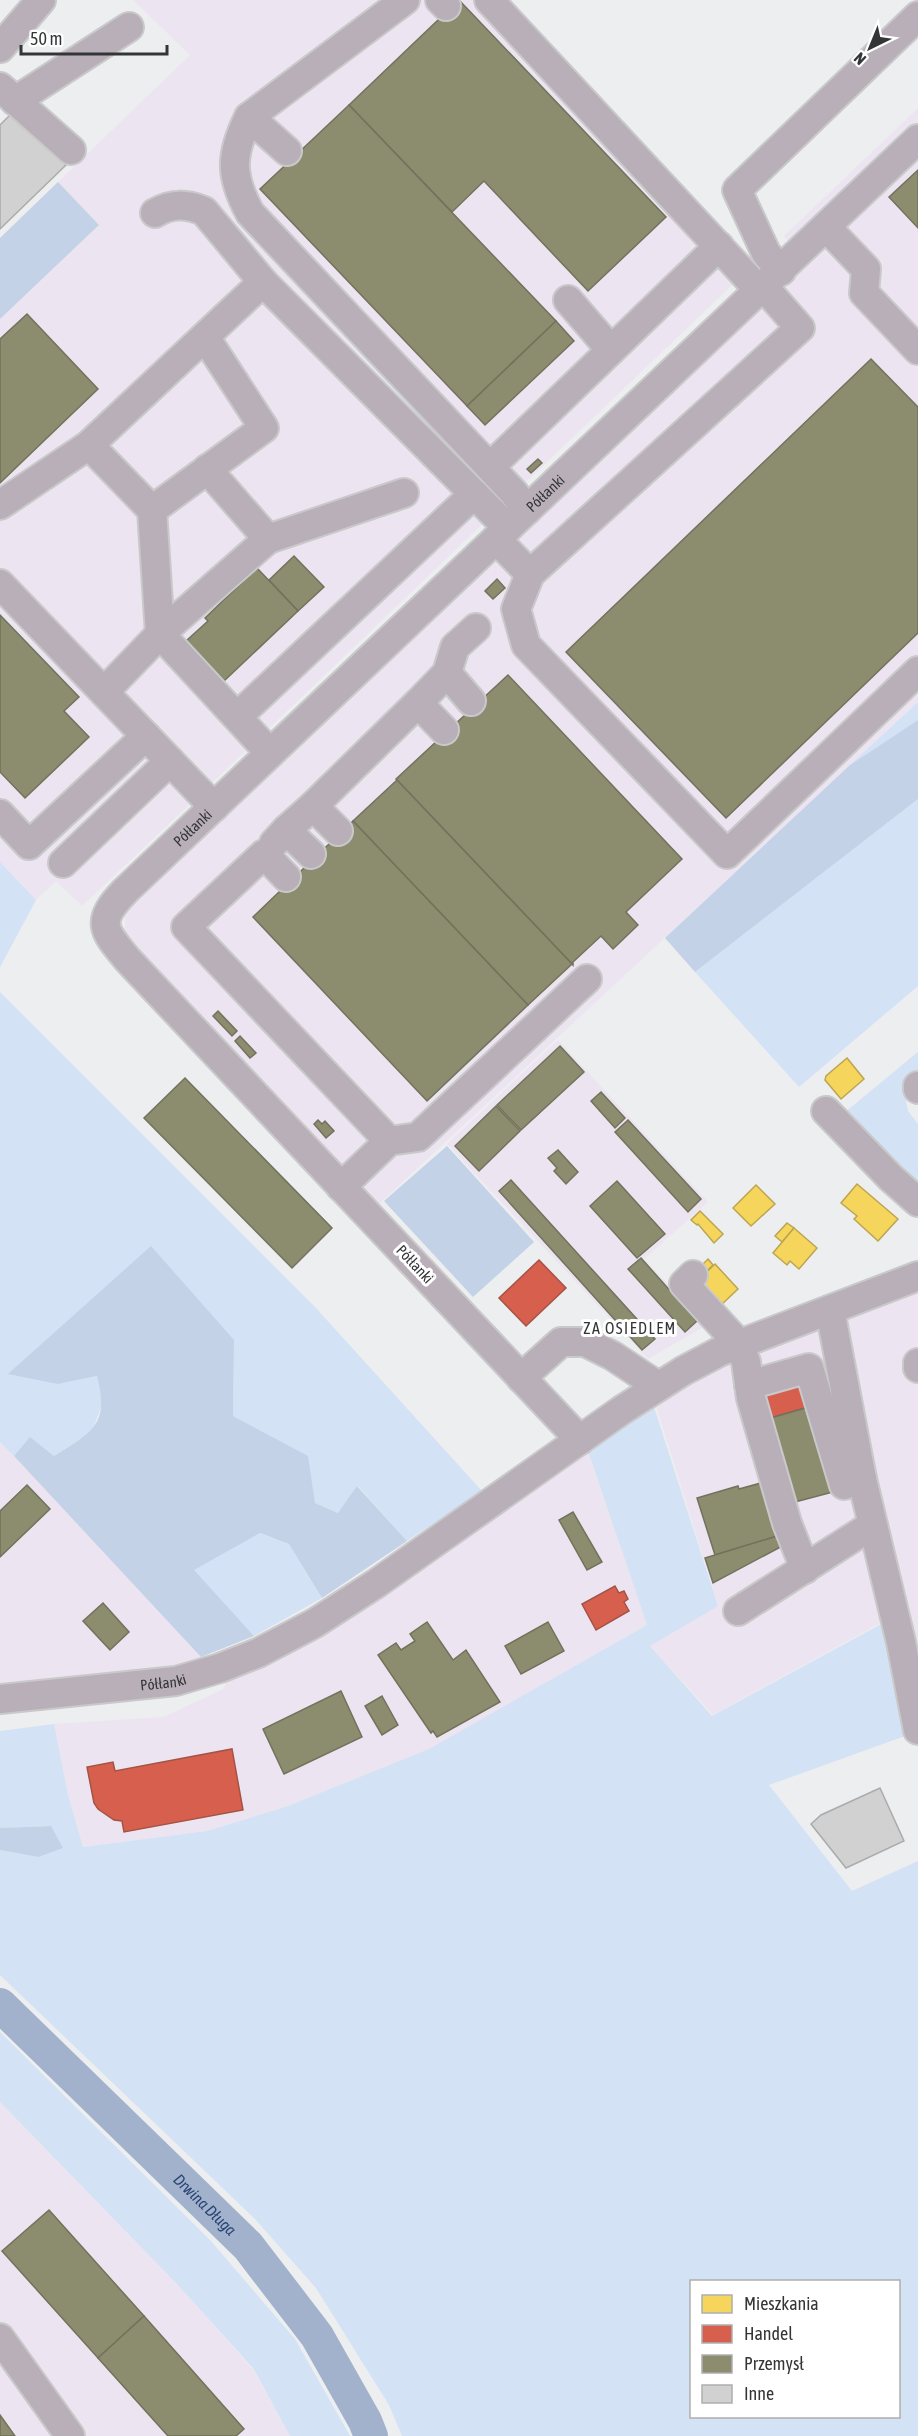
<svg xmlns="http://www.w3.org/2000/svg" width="918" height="2436" font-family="'Asap Condensed',sans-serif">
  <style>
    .industrial { fill: #ece5f1 }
    .green { fill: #d3e2f5; fill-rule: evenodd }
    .forest { fill: #c3d2e7 }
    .homes { fill: #f6d55c; stroke: #bca551; stroke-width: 1.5 }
    .shops { fill: #d6604d; stroke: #a55346; stroke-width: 1.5 }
    .industry { fill: #8c8c6e; stroke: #72725d; stroke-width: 1.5 }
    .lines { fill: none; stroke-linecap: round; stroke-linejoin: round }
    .river { stroke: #a3b2cc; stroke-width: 34 }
    .building { fill: #d1d1d2; stroke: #ababac; stroke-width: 1.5 }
    .minor-casing { stroke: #c9c9ca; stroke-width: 32 }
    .minor { stroke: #b8afb8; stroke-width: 28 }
    .labels { text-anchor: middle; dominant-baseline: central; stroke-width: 6; stroke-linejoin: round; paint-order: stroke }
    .street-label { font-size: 15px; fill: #343536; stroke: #fff }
    .neighbourhood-label { font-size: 16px; letter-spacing: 1.5px; fill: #343536; stroke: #fff }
    .water-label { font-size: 16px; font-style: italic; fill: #294575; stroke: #fff }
  </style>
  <rect width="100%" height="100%" fill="#edeef0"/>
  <g class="industrial">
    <polygon points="133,0 502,0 754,264 211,784 186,788 190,804 82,906 56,881 36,900 0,862 0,319 99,225 58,182 190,55"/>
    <polygon points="918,108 918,702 377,1206 131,942 125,934 125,911 457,593 809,264 784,236"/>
    <polygon points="558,1040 708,1202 644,1259 707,1325 648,1359 447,1144"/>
    <polygon points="918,1291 918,1663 884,1621 713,1715 650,1646 718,1605 655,1403 728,1361"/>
    <polygon points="0,1442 14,1456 201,1657 176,1674 0,1686"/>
    <polygon points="588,1451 647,1625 430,1749 288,1806 207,1831 83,1847 68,1795 54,1724 164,1717 223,1689 229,1678"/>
    <polygon points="0,2102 176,2283 253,2369 290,2436 0,2436"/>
  </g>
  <g class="green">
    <polygon points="918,702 918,720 850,765"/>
    <polygon points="918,799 918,986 799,1087 695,972"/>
    <polygon points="0,862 36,900 0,967"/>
    <polygon points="0,992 315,1307 482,1491 407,1541 358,1486 338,1513 315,1503 307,1456 233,1416 234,1340 58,1384 98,1376 103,1402 92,1432 54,1456 30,1438 14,1456 0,1442"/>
    <polygon points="918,1052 918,1071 913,1075 905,1097 908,1111 918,1124 918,1186 844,1113"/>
    <path d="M654 1407 718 1606 650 1646 712 1716 885 1622 902 1694 905 1736 769 1785 852 1891 918 1861V2436H402L389 2405 316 2288 255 2219 0 1975V1850L38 1857 51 1826 0 1828V1731L54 1724 68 1795 83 1847 207 1831 288 1806 429 1749 647 1625 588 1451ZM692 2282H898V2416H692Z"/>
    <polygon points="259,1533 289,1544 322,1598 254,1636 193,1570"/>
    <polygon points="0,2032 211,2241 295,2339 350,2436 290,2436 253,2368 176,2283 0,2102"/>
  </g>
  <g class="forest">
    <polygon points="58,182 99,225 0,319 0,238"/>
    <polygon points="918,720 918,799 695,972 665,938 850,765"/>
    <polygon points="447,1146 534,1242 473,1297 384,1201"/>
    <path d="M151 1246 234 1340 233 1416 308 1456 315 1503 338 1513 357 1486 407 1541 322 1598 289 1544 260 1533 194 1570 254 1636 201 1657 14 1456 30 1437 54 1456C92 1432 110 1425 97 1376L58 1384 8 1374Z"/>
    <polygon points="51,1826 63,1848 38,1857 0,1850 0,1828"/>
  </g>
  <g class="homes">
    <polygon points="847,1058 864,1079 841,1099 825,1080 826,1076"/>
    <polygon points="857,1184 898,1219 878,1241 854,1219 857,1216 841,1203"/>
    <polygon points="756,1185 775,1204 751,1226 733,1208"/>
    <polygon points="700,1211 723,1234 714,1243 698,1224 697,1225 691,1220"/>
    <polygon points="787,1223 794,1228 782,1242 775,1236"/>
    <polygon points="794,1228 817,1248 799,1269 790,1261 787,1265 773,1253"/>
    <polygon points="708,1259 713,1265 702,1276 697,1270"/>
    <polygon points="715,1264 738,1289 718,1308 695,1283"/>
  </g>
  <g class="shops">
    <polygon points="539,1260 566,1288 526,1326 499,1298"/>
    <polygon points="803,1383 809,1407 767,1419 760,1395"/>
    <polygon points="615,1586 619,1593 624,1591 628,1599 624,1602 629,1611 596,1630 582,1604"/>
    <polygon points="232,1749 243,1810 124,1832 122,1821 114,1820 98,1809 94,1803 87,1767 113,1762 115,1771"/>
  </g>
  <g class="industry">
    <polygon points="459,0 666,217 588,291 484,181 452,212 349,105"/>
    <polygon points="349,105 556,321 467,406 260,189"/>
    <polygon points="918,170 918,228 889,197"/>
    <polygon points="27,314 98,389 0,483 0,339"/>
    <polygon points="556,321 574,341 485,425 467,406"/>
    <polygon points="871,359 918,407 918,633 726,818 566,652"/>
    <polygon points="538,459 542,463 531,473 527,469"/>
    <polygon points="294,556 324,587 298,611 269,580"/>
    <polygon points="257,568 298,611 224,681 186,641 208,621 205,618"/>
    <polygon points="497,579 505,588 493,599 485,591"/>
    <polygon points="0,615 79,697 64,711 89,737 25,798 0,772"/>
    <polygon points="508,675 682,859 626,912 638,925 613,949 601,936 573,962 573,965 396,779"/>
    <polygon points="397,780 572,964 528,1005 353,821"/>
    <polygon points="353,821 528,1005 427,1101 253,917"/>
    <polygon points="218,1011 237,1031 232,1036 213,1016"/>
    <polygon points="240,1036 256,1053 250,1058 235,1041"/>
    <polygon points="560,1046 584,1072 521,1130 497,1105"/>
    <polygon points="185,1078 332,1228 292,1268 144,1118"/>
    <polygon points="601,1092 625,1118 615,1128 591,1101"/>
    <polygon points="496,1106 520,1131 479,1171 455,1146"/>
    <polygon points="318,1120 322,1124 325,1121 334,1131 326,1138 314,1124"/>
    <polygon points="628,1120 701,1199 688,1212 615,1132"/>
    <polygon points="558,1150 578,1172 566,1184 554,1171 557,1168 548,1158"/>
    <polygon points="511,1180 655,1339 642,1350 499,1191"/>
    <polygon points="617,1181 665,1234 637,1258 590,1206"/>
    <polygon points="641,1258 697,1321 685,1332 628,1269"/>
    <polygon points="809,1407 833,1492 791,1503 767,1419"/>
    <polygon points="768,1481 784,1534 715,1555 697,1498 738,1486 739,1489"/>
    <polygon points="27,1485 50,1509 0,1557 0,1511"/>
    <polygon points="573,1512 602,1562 587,1570 559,1520"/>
    <polygon points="784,1534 786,1544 713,1583 705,1558"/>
    <polygon points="103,1603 129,1632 110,1650 83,1621"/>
    <polygon points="427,1622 453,1660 466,1650 500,1702 437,1737 433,1731 431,1733 378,1655 396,1643 401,1650 415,1641 410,1634"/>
    <polygon points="548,1622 564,1651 521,1674 505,1646"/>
    <polygon points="341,1691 362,1737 284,1774 263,1729"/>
    <polygon points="382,1696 398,1725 382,1735 365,1706"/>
    <polygon points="49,2210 144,2316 98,2358 2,2251"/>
    <polygon points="144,2316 244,2429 236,2436 168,2436 98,2358"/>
    <polygon points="0,2415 15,2436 0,2436"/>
  </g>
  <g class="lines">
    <path class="river" id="s1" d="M0 2005 248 2246 317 2336 365 2421 371 2436"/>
  </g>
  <g class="building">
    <polygon points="14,111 66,165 0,229 0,125"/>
    <polygon points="880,1788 904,1841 846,1868 811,1824 821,1815"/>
  </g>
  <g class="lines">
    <g class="minor-casing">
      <g id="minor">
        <path d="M405 0 249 117C230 155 230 176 250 213L514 493 527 510"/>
        <polyline points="440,0 446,6"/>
        <polyline points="489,0 760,291"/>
        <polyline points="0,48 41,0"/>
        <polyline points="0,87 71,150"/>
        <polyline points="15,101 129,27"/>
        <polyline points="249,117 287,151"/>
        <path d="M155 213C172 203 186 204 204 211L263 282"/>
        <polyline points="826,227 866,269 864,293 918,350"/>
        <polyline points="781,271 766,253 737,190 918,16"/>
        <polyline points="568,300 611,350"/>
        <polyline points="89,445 263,282 508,528"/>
        <polyline points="490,467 719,246"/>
        <polyline points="207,469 268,539 404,493"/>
        <polyline points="0,505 89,445 152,510 160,634 268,539"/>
        <polyline points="152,510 264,428 205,337"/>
        <polyline points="496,539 530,574 800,328 764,287"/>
        <polyline points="530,574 516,609 526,645 727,854 918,671"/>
        <polyline points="0,584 214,807"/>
        <polyline points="447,673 455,647 476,628"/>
        <polyline points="104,692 160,634 270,753"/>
        <polyline points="418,703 447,673 471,701"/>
        <polyline points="238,716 474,494"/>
        <polyline points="313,806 418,703 444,730"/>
        <polyline points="0,814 29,845 146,736"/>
        <polyline points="286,830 313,806 338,831"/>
        <polyline points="274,843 286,830 311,854"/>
        <polyline points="63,863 170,761"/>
        <polyline points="286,877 264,854 186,927 389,1141"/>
        <polyline points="918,1086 918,1089"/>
        <polyline points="826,1111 891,1178 918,1202"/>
        <polyline points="341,1187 389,1141 418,1137 587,979"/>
        <polyline points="693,1275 684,1284 739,1344 746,1362 751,1398 787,1523 805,1569"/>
        <polyline points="830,1310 862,1479 901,1642 918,1730"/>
        <polyline points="918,1363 918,1368"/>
        <polyline points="521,1378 561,1342 585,1342 613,1356 658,1386"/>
        <polyline points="749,1385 809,1368 844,1485 862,1479"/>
        <path id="s2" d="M580 1440 128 960C103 930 95 922 125 891L918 139"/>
        <polyline points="738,1611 863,1531 873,1528"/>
        <path id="s3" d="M0 1699 176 1681 220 1668 258 1653 315 1623 377 1583 622 1410 683 1371 719 1352 918 1276"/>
        <polyline points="0,2338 70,2436"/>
      </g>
    </g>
    <use href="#minor" class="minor"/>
  </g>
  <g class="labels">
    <g class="street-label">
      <text stroke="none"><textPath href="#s2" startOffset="1320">Półłanki</textPath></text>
      <text stroke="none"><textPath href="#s2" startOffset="834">Półłanki</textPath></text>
      <text transform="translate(415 1264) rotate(47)">Półłanki</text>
      <text stroke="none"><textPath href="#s3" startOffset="164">Półłanki</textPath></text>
    </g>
    <g class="neighbourhood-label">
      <text x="630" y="1328">ZA OSIEDLEM</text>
    </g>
    <g class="water-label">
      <text stroke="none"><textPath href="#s1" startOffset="286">Drwina Długa</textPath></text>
    </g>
  </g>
  <rect x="690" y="2280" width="210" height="138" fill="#ffffff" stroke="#aeaeaf" stroke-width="1.5"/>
  <rect x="702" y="2295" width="30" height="18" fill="#f6d55c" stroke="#aeaeaf" stroke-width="1.5"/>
  <text x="744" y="2310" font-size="18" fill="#343536">Mieszkania</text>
  <rect x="702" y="2325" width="30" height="18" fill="#d6604d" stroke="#aeaeaf" stroke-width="1.5"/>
  <text x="744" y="2340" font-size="18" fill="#343536">Handel</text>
  <rect x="702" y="2355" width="30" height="18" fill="#8c8c6e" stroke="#aeaeaf" stroke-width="1.5"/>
  <text x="744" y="2370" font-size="18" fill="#343536">Przemysł</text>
  <rect x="702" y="2385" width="30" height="18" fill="#d1d1d2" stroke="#aeaeaf" stroke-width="1.5"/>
  <text x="744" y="2400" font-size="18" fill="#343536">Inne</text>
  <g transform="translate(870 48) rotate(223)" stroke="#ffffff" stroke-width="4.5" paint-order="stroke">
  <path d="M0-4.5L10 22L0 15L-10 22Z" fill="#343536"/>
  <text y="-9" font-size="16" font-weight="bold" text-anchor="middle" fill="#343536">N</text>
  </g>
  <path d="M21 45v9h146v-9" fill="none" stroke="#343536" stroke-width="3"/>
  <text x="30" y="45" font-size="18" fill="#343536" stroke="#ffffff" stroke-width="4.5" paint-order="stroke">50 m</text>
</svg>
